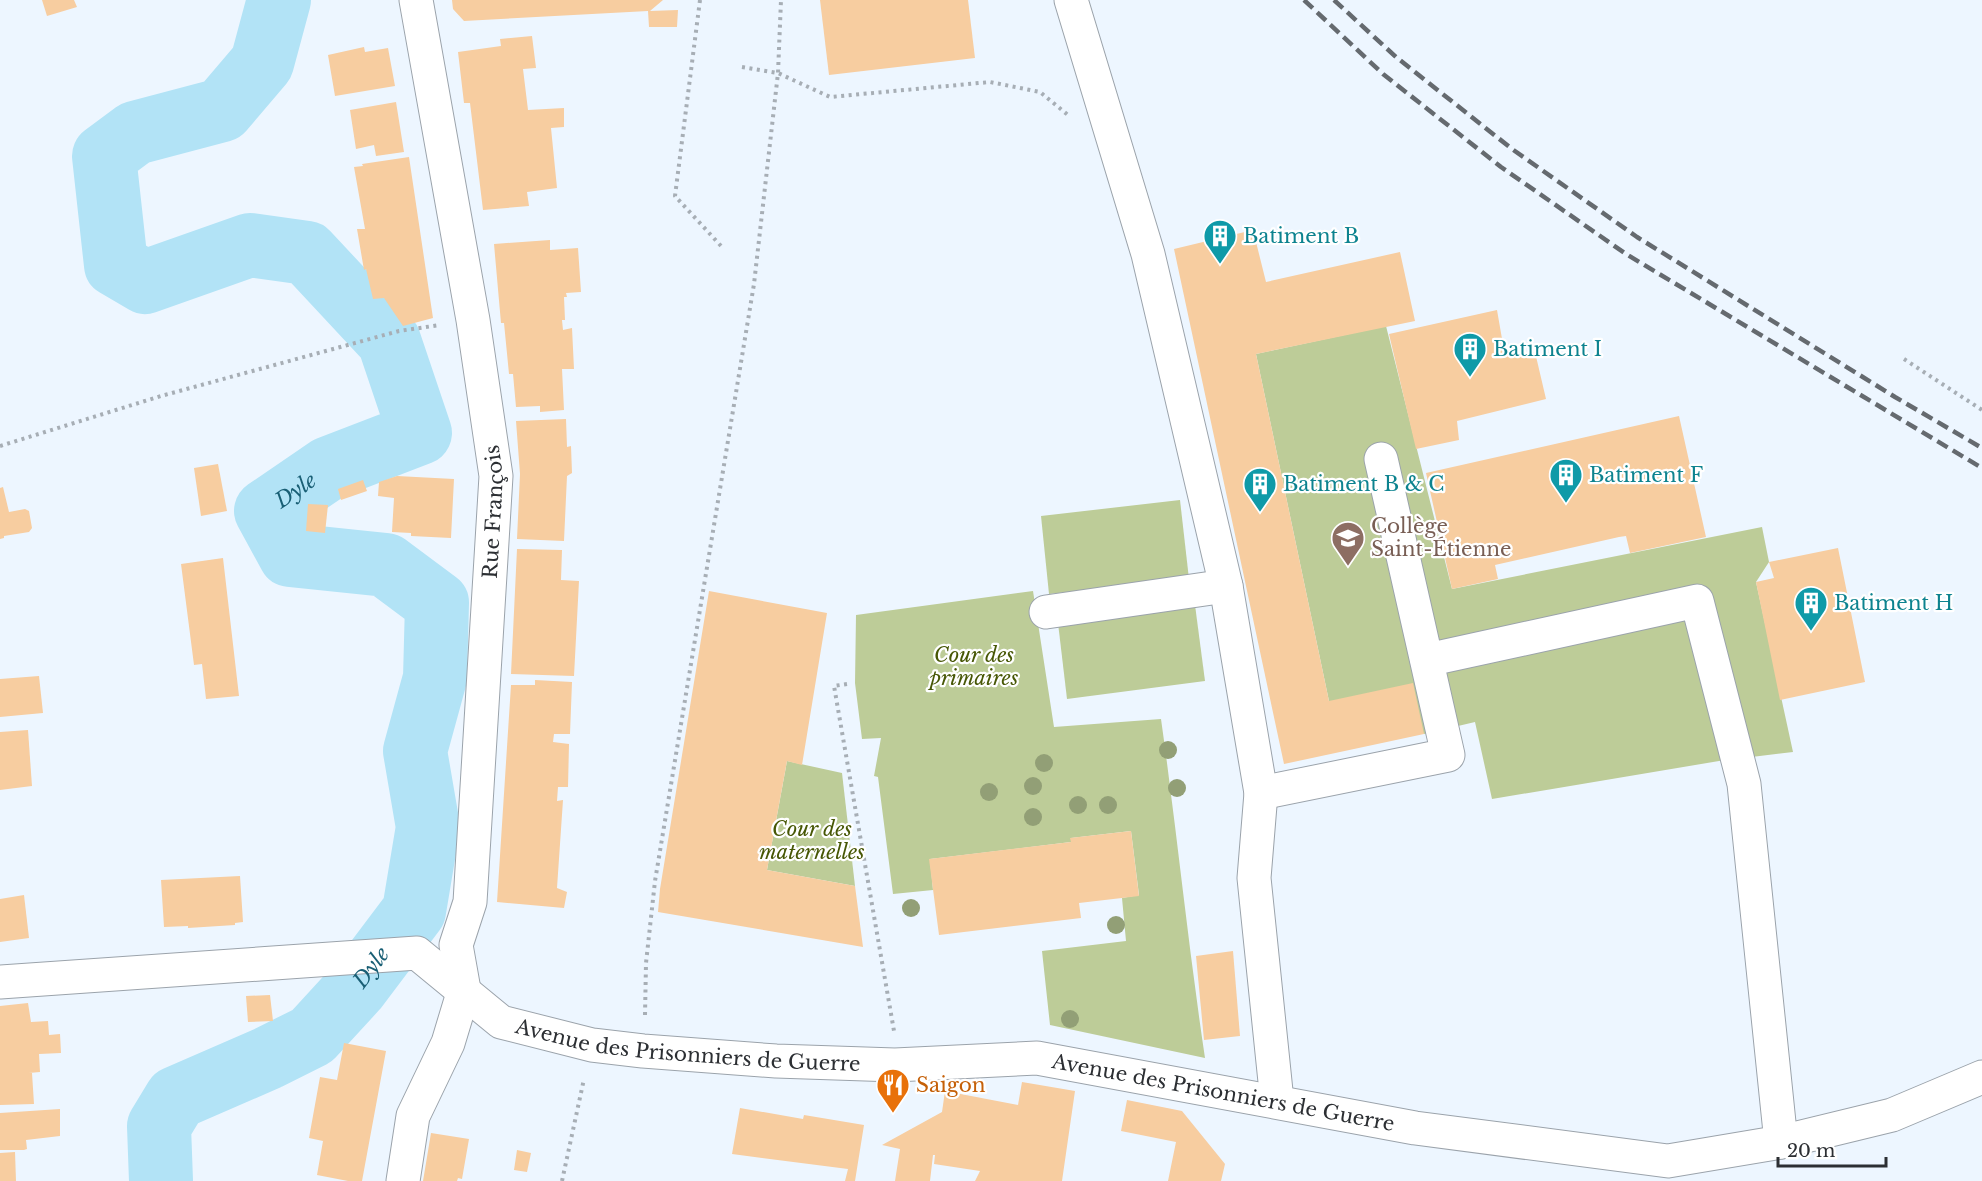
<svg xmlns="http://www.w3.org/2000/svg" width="1982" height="1181" font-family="'Libre Baskerville',serif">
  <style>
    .green { fill: #bdcc98 }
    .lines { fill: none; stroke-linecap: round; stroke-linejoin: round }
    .river { stroke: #b2e3f6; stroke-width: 64 }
    .building { fill: #f7cda0 }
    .minor-casing { stroke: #9ba3ab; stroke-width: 35 }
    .path { stroke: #a7aeb5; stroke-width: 4; stroke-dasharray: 3 4.5; stroke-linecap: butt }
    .minor { stroke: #fff; stroke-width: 33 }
    .rail { stroke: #656a6f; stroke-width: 4.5; stroke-dasharray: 12 6; stroke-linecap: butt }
    .tree { fill: #929f76 }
    .labels { text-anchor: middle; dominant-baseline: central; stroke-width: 4.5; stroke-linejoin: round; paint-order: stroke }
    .culture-label { font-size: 20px; fill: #0d838f; stroke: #fff; text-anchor: start }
    .street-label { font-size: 20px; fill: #2c2f33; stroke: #fff }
    .education-label { font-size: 20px; fill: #785e54; stroke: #fff; text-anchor: start }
    .park-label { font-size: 20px; font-style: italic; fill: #475705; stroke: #fff }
    .food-label { font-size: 20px; fill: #c56008; stroke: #fff; text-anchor: start }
    .water-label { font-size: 21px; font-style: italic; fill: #195f75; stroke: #fff }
  </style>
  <rect width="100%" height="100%" fill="#edf6ff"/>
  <g class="green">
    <polygon points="1386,326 1452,589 1762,527 1769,562 1756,582 1793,752 1719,761 1492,799 1475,722 1424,734 1329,701 1256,354"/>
    <polygon points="1180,500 1189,579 1049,594 1041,516"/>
    <path d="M1033 591 1054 727 1161 719C1177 832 1188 945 1205 1058L1050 1025 1042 951 1126 941 1122 898 1139 895 1131 831 1071 838V842L930 859 933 890 893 894 878 777 874 776 881 738 862 739 855 683 856 615Z"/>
    <polygon points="1195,605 1205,681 1067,699 1058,623"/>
    <polygon points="787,761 842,773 855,886 767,870"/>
  </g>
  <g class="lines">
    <path class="river" id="s1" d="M161 1181 159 1126 176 1098 268 1058 312 1036 356 988 414 911 428 827 415 751 435 678 437 603 386 565 290 555 266 511 329 468 420 433 389 341 307 253 250 245 145 282 116 265 104 156 135 133 222 110 262 63 279 0"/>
  </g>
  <g class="building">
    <polygon points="42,0 74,0 77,7 47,16"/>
    <polygon points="452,0 663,0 650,11 678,10 677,27 649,27 648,11 464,21 453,9"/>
    <polygon points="820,0 968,0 975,58 829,75"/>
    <polygon points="532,36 536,68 523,69 528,110 564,108 564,127 551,128 557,188 527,192 529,206 483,210 470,103 464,103 458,52 501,46 500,39"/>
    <polygon points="364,47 365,52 388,48 395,86 335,96 328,55"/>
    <polygon points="396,102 404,152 376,156 374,145 356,149 350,110"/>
    <polygon points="409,157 433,318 403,326 384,298 373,299 366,269 364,270 357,229 365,229 354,167 363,166 362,164"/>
    <polygon points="1253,230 1266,282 1400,252 1415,321 1256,354 1329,701 1413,683 1424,734 1284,764 1174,249"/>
    <polygon points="550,240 550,250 578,248 581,292 566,293 567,297 564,297 565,320 562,320 563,330 572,328 574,369 562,369 564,410 540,412 540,406 516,407 513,374 509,374 504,323 501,323 494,244"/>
    <polygon points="1497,310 1505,356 1535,352 1546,399 1457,421 1459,440 1416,449 1389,334"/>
    <polygon points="1679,416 1706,537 1630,553 1626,536 1619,537 1495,565 1498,579 1452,589 1426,473"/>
    <polygon points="566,419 567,447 571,446 572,473 567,476 564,541 517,539 520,474 516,421"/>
    <polygon points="218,464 227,511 201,516 194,468"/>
    <polygon points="397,476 454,479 451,538 411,536 411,533 392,532 394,498 378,496 379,482"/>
    <polygon points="363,480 367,491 341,500 338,489"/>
    <polygon points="3,487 9,512 25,509 29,511 32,528 29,532 4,536 4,538 0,539 0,488"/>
    <polygon points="308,504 328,505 325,533 306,531"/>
    <polygon points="1838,548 1865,682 1780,700 1756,582 1774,578 1769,562"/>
    <polygon points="517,549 562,550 561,580 579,581 574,676 511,674"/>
    <polygon points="223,558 239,696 206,699 202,664 194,665 181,564"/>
    <polygon points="709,591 827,613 802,765 787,761 767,870 855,886 863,947 658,912 660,889"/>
    <polygon points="39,676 43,713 0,717 0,679"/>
    <polygon points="535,680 572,682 570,734 554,734 553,742 569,744 568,787 558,787 557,801 563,800 557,888 567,892 564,908 497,902 511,685 535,685"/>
    <polygon points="28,730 32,786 0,790 0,732"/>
    <polygon points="1131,831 1139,896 1079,903 1081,918 939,935 929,859 1071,842 1070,838"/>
    <polygon points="240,876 243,922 235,923 235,925 188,928 188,926 164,927 161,880"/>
    <polygon points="24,895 29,938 0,942 0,899"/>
    <polygon points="1233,951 1240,1036 1204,1040 1196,956"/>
    <polygon points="270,995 273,1021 248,1022 246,996"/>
    <polygon points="28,1003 31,1022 48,1021 49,1035 60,1034 61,1053 39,1054 40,1072 29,1073 32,1073 34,1104 0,1105 0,1006"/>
    <polygon points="344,1043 386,1051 362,1181 348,1181 317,1175 323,1141 309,1138 320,1077 337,1080"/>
    <polygon points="1022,1082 1075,1091 1062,1181 975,1181 980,1171 934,1164 935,1155 933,1155 930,1181 895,1181 900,1149 882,1145 942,1112 945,1091 1018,1105"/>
    <polygon points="1127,1100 1182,1111 1225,1164 1221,1181 1168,1181 1176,1142 1121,1131"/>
    <polygon points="740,1108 803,1119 804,1115 864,1125 855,1181 845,1181 848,1169 732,1154"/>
    <polygon points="60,1109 60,1136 26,1140 27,1149 24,1150 0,1150 0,1113"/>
    <polygon points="431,1133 469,1139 462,1179 458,1178 457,1181 423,1181"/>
    <polygon points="517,1150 531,1153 527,1172 514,1170"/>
    <polygon points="15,1152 16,1181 0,1181 0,1153"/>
  </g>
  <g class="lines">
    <g class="minor-casing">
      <g id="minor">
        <polyline points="1071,0 1148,254 1226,586 1261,793 1254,878 1277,1101"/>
        <polyline points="1046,612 1226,586"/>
        <polyline points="1427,660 1697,601 1744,784 1781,1142"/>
        <polyline points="1261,793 1448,755 1381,459"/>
        <path id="s2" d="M0 982 417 953 501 1022 592 1045 643 1051 776 1061 895 1065 1037 1058 1415 1128 1668 1161 1781 1142 1892 1115 1982 1077"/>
        <path id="s3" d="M403 1181 413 1116 448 1043 464 990 456 945 470 902 496 476 473 320 416 0"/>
      </g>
    </g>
    <g class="path">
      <polyline points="700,0 675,196 721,246"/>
      <polyline points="742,67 778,73 830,97 990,82 1040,92 1068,115"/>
      <polyline points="1904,359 1982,410"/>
      <polyline points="0,446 161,396 399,331 440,325"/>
      <polyline points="847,684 834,686 894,1031"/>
      <polyline points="645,1015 646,963 655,881 754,284 778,73 781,0"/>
      <polyline points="562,1181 584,1079"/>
    </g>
    <use href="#minor" class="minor"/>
    <g class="rail">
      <polyline points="1304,0 1383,74 1501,167 1626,254 1982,468"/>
      <polyline points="1334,0 1396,57 1512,149 1637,237 1895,397 1982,448"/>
    </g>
  </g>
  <g class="tree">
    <circle cx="1168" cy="750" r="9"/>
    <circle cx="1044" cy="763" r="9"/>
    <circle cx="1033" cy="786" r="9"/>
    <circle cx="1177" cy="788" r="9"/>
    <circle cx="989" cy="792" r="9"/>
    <circle cx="1078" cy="805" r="9"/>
    <circle cx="1108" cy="805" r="9"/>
    <circle cx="1033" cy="817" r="9"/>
    <circle cx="911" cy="908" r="9"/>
    <circle cx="1116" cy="925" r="9"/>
    <circle cx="1070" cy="1019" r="9"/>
  </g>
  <defs>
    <g id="building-pin" transform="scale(1.725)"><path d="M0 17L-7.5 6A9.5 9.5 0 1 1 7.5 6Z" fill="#0f9aa8" stroke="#fff"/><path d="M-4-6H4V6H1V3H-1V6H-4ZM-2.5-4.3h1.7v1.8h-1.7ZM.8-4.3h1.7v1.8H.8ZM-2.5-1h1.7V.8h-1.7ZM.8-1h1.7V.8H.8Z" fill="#fff"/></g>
    <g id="school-pin" transform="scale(1.725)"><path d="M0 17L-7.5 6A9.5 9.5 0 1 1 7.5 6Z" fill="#8d6e63" stroke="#fff"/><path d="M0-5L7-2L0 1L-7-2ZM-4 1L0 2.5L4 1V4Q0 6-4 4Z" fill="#fff"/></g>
    <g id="restaurant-pin" transform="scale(1.725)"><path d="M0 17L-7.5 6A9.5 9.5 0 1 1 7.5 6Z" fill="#e8710a" stroke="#fff"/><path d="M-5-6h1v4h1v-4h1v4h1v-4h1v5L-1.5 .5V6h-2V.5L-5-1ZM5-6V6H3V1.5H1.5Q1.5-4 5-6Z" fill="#fff"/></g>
  </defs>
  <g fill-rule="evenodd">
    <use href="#building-pin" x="1220" y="236"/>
    <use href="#building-pin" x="1470" y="349"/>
    <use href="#building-pin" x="1566" y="475"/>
    <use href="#building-pin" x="1260" y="484"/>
    <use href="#school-pin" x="1348" y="538"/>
    <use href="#building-pin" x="1811" y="603"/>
    <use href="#restaurant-pin" x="893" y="1085"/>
  </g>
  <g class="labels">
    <g class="culture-label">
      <text x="1243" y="236">Batiment B</text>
      <text x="1493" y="349">Batiment I</text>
      <text x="1589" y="475">Batiment F</text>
      <text x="1283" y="484">Batiment B &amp; C</text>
      <text x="1834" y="603">Batiment H</text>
    </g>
    <g class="street-label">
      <text stroke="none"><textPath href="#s3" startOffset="684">Rue François</textPath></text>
      <text stroke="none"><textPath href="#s2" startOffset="716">Avenue des Prisonniers de Guerre</textPath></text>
      <text stroke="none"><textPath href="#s2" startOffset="1256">Avenue des Prisonniers de Guerre</textPath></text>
    </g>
    <g class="education-label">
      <text x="1371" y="526">Collège<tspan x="1371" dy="23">Saint-Étienne</tspan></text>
    </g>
    <g class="park-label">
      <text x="974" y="655">Cour des<tspan x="974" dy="23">primaires</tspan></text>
      <text x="812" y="829">Cour des<tspan x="812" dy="23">maternelles</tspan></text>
    </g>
    <g class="food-label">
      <text x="916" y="1085">Saigon</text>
    </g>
    <g class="water-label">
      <text stroke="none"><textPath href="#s1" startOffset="958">Dyle</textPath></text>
      <text stroke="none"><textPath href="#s1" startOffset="328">Dyle</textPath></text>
    </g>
  </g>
  <path d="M1778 1157v9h108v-9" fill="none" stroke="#2c2f33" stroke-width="3"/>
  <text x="1787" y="1157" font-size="18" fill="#2c2f33" stroke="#ffffff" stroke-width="4.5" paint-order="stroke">20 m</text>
</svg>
